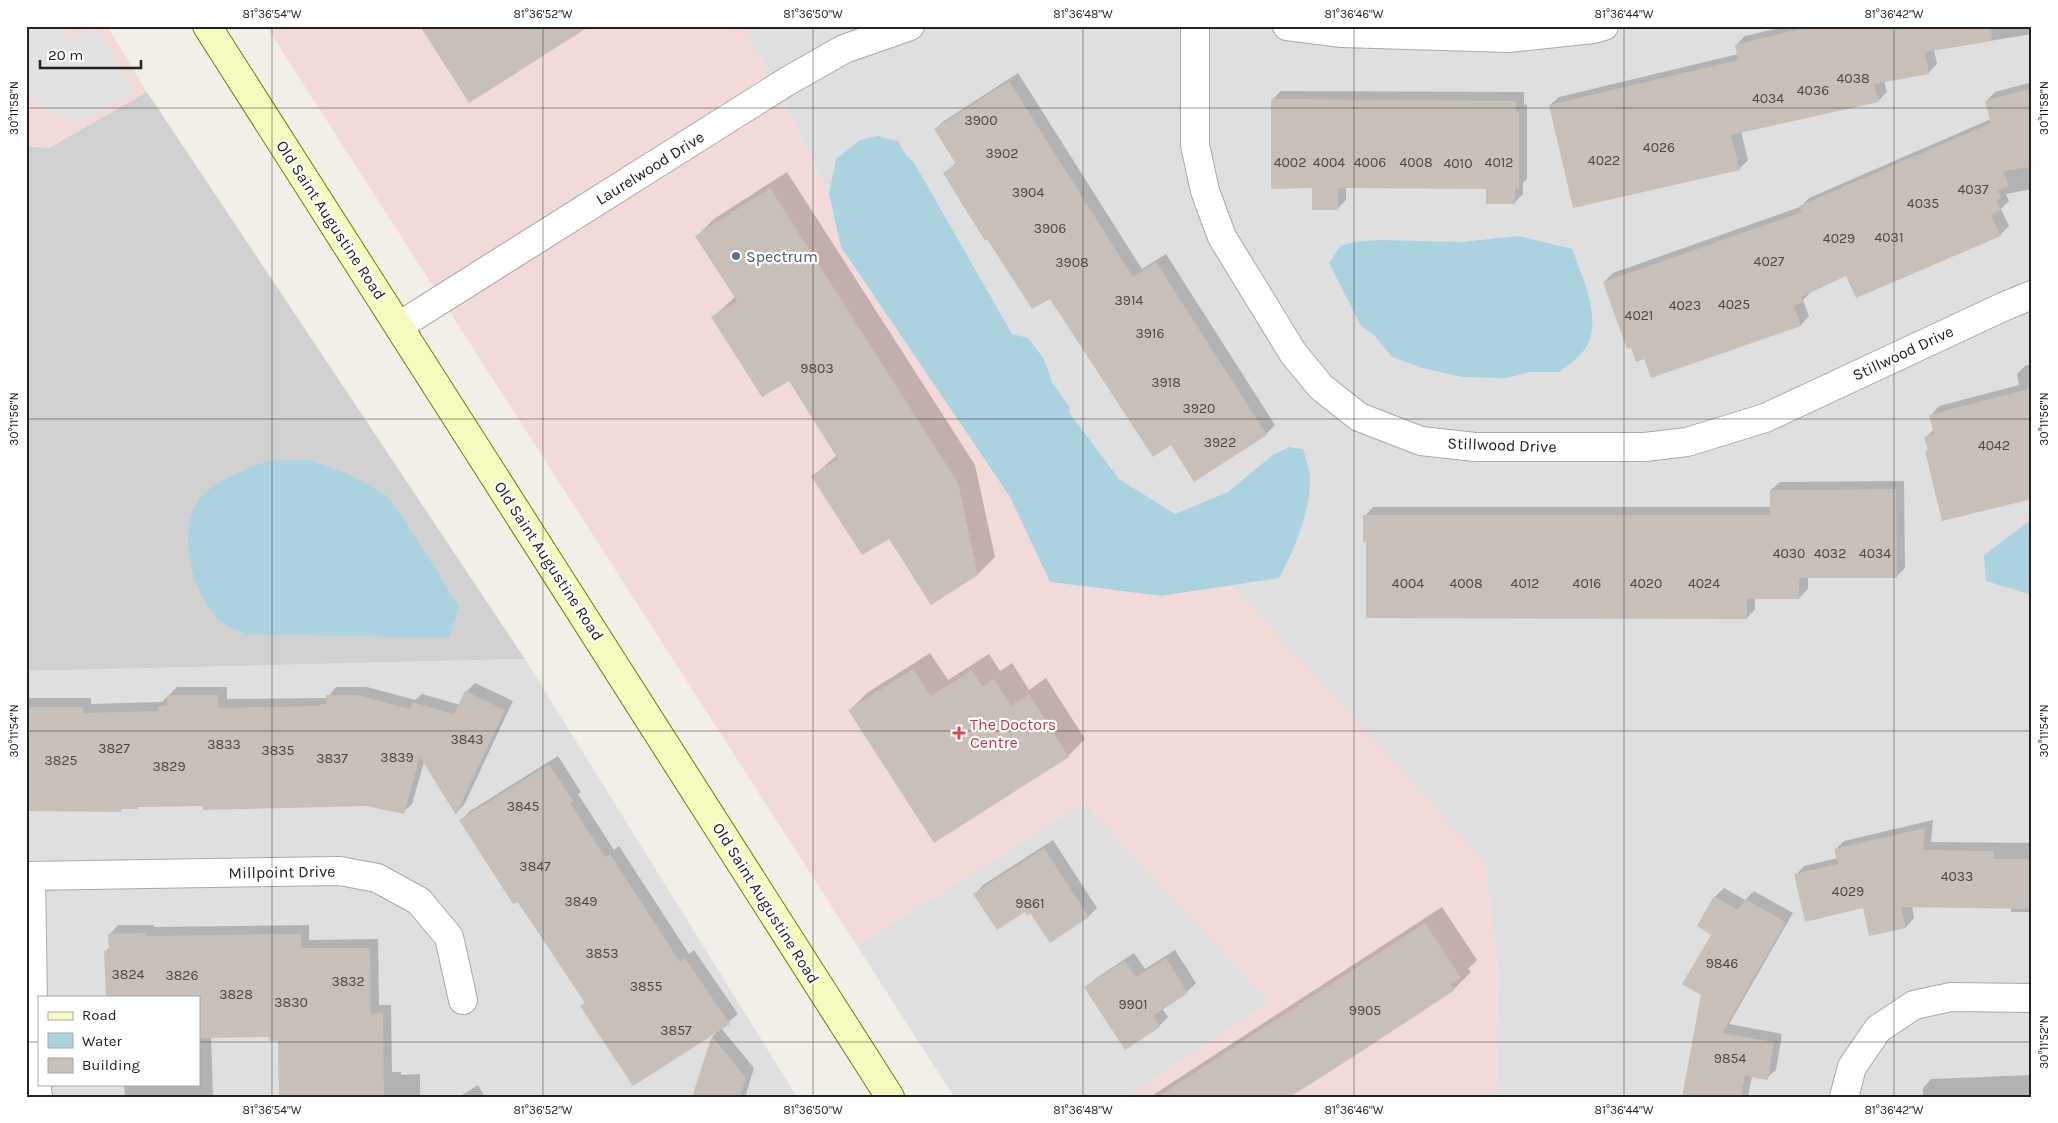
<svg xmlns="http://www.w3.org/2000/svg" width="2058" height="1123" font-family="Karla,sans-serif">
  <style>
    .residential { fill: #e0dfdf; fill-rule: evenodd }
    .commercial { fill: #f2dad9 }
    .religious { fill: #d0d0d0 }
    .parking { fill: #e2e2e2 }
    .water { fill: #aad3df }
    .shadow { fill: #0003 }
    .building { fill: #c7bfb8 }
    .lines { fill: none; stroke-linecap: round; stroke-linejoin: round }
    .street-casing { stroke: #a9a9a9; stroke-width: 30 }
    .secondary-casing { stroke: #707d05; stroke-width: 30 }
    .street { stroke: #fff; stroke-width: 28 }
    .secondary { stroke: #f7fabf; stroke-width: 28 }
    .ticks { fill: none; stroke: #222; stroke-width: 1; stroke-opacity: 0.45 }
    .service-dot { fill: #5c6f8a; stroke: #fff; stroke-width: 2 }
    .health-dot { fill: #e0444e; stroke: #fff; stroke-width: 2 }
    .labels { text-anchor: middle; dominant-baseline: central; stroke-width: 4.5; stroke-linejoin: round; paint-order: stroke }
    .number-label { font-size: 14px; fill: #4b4948 }
    .street-label { font-size: 16px; fill: #222; stroke: #fff }
    .service-label { font-size: 16px; fill: #4e5e75; stroke: #fff; text-anchor: start }
    .health-label { font-size: 16px; fill: #be3a42; stroke: #fff; text-anchor: start }
    .neatline { fill: none; stroke: #222; stroke-width: 2 }
    .ticks-label { font-size: 12px; text-anchor: middle; fill: #222 }
  </style>
  <rect width="100%" height="100%" fill="#f2efe9"/>
  <g class="residential">
    <polygon points="744,26 2032,26 2032,1097 1496,1097 1498,974 1485,862 841,247 829,194"/>
    <path d="M525 659 797 1097H26V671ZM39 997H199V1084H39Z"/>
    <polygon points="1084,803 1270,1002 1127,1097 954,1097 857,946"/>
  </g>
  <g class="commercial">
    <polygon points="26,26 107,26 147,92 49,148 26,146"/>
    <polygon points="266,26 744,26 829,194 841,247 1010,497 1050,582 1161,596 1233,586 1485,862 1498,974 1496,1097 1127,1097 1270,1002 1084,803 857,946"/>
  </g>
  <polygon class="religious" points="147,92 525,659 26,671 26,146 49,148"/>
  <polygon class="parking" points="26,26 61,26 68,40 72,41 94,28 136,92 79,123 33,104 26,93"/>
  <g class="water">
    <path d="M878 136 898 141 906 155 913 161 1012 334 1028 338 1044 359 1052 382 1070 408 1069 412 1119 479 1175 514 1228 492 1273 455 1289 447 1303 449C1305 457 1309 467 1310 475 1312 509 1294 550 1279 578L1161 596 1050 582 1010 497 841 247 829 194 836 159 860 140Z"/>
    <path d="M1519 236 1572 249C1583 279 1607 327 1580 355 1574 361 1566 367 1559 372H1530L1507 378 1462 377 1422 368 1392 357 1374 335 1361 326 1329 263 1340 246 1354 242 1378 240 1462 242Z"/>
    <path d="M309 460 348 474 386 495 399 511 459 607 449 638 247 634C239 630 226 627 220 621 192 595 174 526 203 495 215 483 253 464 271 461 283 460 296 460 309 460Z"/>
    <polygon points="2032,519 2032,595 1986,581 1984,555"/>
  </g>
  <g class="shadow">
    <polygon points="1787,26 2032,26 2032,34 1934,50 1937,64 1928,73 1884,81 1887,92 1878,101 1741,131 1748,160 1739,169 1550,105 1559,97 1738,54 1736,45 1745,36"/>
    <polygon points="1018,73 1142,269 1166,254 1275,425 1266,434 1171,443 945,173 957,162 935,129 944,121"/>
    <polygon points="2032,82 2032,189 2006,194 2009,201 2001,209 2009,226 2000,235 1847,275 1811,292 1803,300 1809,316 1801,325 1645,357 1604,282 1613,273 1800,207 1809,198 1991,119 1986,101 1995,92"/>
    <polygon points="1281,91 1524,92 1524,105 1527,104 1527,179 1523,183 1523,194 1514,203 1487,188 1346,187 1346,200 1337,209 1313,187 1272,100"/>
    <polygon points="787,172 975,465 995,557 978,574 889,537 813,476 837,455 789,380 712,318 736,296 697,236 714,219"/>
    <polygon points="2032,364 2032,494 1926,451 1929,449 1926,437 1934,429 1931,415 1939,406 2019,385 2017,374 2025,366"/>
    <polygon points="1904,481 1905,568 1896,577 1808,577 1808,589 1799,598 1755,598 1755,609 1747,618 1367,541 1365,516 1373,507 1771,507 1771,490 1780,482"/>
    <polygon points="930,653 948,680 989,654 1000,671 1012,663 1029,690 1046,678 1085,739 1068,756 934,841 850,710 867,693"/>
    <polygon points="475,683 513,701 464,805 456,813 424,762 412,804 403,812 367,805 204,804 139,806 137,808 123,808 120,811 26,811 26,698 91,698 91,704 162,702 177,687 227,687 227,699 327,698 336,687 367,687 415,700 422,694 460,705 466,692"/>
    <polygon points="558,756 581,792 578,794 614,850 619,846 689,954 694,950 738,1014 721,1028 754,1068 745,1097 699,1097 695,1092 713,1036 718,1031 582,1006 586,1001 461,820 470,811"/>
    <polygon points="1933,820 1931,842 2032,843 2032,912 2011,912 2011,907 1912,906 1914,918 1906,927 1796,875 1804,866 1838,858 1836,849 1844,841"/>
    <polygon points="1053,840 1097,908 1089,916 1025,911 975,894 983,885"/>
    <polygon points="1724,888 1745,900 1754,891 1793,913 1729,1024 1782,1034 1776,1070 1767,1078 1752,1076 1748,1097 1683,1097 1712,934 1715,897"/>
    <polygon points="1442,907 1477,960 1468,969 1471,972 1454,989 1276,1097 1150,1097"/>
    <polygon points="118,925 154,925 154,927 309,925 309,940 378,939 379,1005 391,1005 392,1072 401,1072 401,1075 420,1074 420,1097 281,1097 280,1040 270,1036 211,1037 213,1097 125,1097 124,1084 199,1084 199,997 106,951 110,947 110,934"/>
    <polygon points="1175,950 1196,983 1187,992 1162,1008 1168,1017 1159,1026 1086,988 1095,979 1134,953 1145,969"/>
    <polygon points="2032,1075 2032,1097 1923,1097 1923,1088 1931,1079"/>
    <polygon points="478,1085 485,1097 459,1097"/>
  </g>
  <g class="building">
    <polygon points="420,26 590,26 469,103"/>
    <polygon points="1811,26 1991,26 1992,41 1925,52 1929,74 1874,84 1879,102 1731,135 1740,170 1573,208 1549,105 1738,60 1735,45"/>
    <polygon points="1009,81 1133,277 1156,262 1267,435 1194,482 1171,445 1153,457 1050,299 1032,309 987,239 985,241 943,173 956,164 934,129"/>
    <polygon points="2028,89 2032,111 2032,167 2003,171 2009,186 1998,191 2001,198 1996,200 2001,210 1991,215 2001,236 1856,298 1846,276 1801,297 1803,302 1794,306 1801,326 1651,378 1644,359 1636,362 1631,348 1627,349 1603,282 1802,212 1799,206 1991,123 1985,101"/>
    <polygon points="1271,99 1516,101 1516,113 1519,112 1519,189 1515,189 1515,204 1486,204 1486,189 1338,188 1338,210 1312,210 1312,188 1271,189"/>
    <polygon points="770,188 958,483 978,575 931,605 889,539 862,555 811,476 838,459 789,381 762,397 711,317 737,301 695,236"/>
    <polygon points="2032,388 2032,499 1942,521 1925,451 1928,450 1924,437 1934,434 1929,415"/>
    <polygon points="1896,489 1897,578 1799,578 1799,599 1747,599 1747,619 1366,618 1366,542 1363,542 1363,515 1770,515 1770,490"/>
    <polygon points="913,669 931,696 972,670 983,687 994,679 1011,706 1029,694 1069,757 934,843 848,710"/>
    <polygon points="465,691 505,710 456,815 420,757 404,814 367,806 203,810 203,806 138,807 138,809 121,809 121,812 26,811 26,707 83,707 83,713 158,711 158,706 167,706 167,695 218,695 218,708 320,706 320,704 327,704 326,695 357,695 410,709 412,702 454,714"/>
    <polygon points="549,764 573,801 570,803 605,857 610,854 680,962 685,958 730,1024 633,1086 580,1006 585,1003 518,902 513,904 459,820"/>
    <polygon points="1925,828 1923,850 1994,851 1994,859 2032,859 2032,909 1901,907 1906,928 1869,936 1863,908 1805,922 1794,874 1838,864 1834,849"/>
    <polygon points="1044,848 1089,917 1050,943 1030,913 1027,916 1025,912 997,930 973,894"/>
    <polygon points="1714,896 1738,910 1745,899 1786,922 1722,1033 1774,1042 1768,1080 1745,1076 1741,1097 1682,1097 1701,995 1682,984 1711,935 1697,926"/>
    <polygon points="1425,923 1461,978 1450,984 1455,990 1359,1053 1290,1097 1157,1097"/>
    <polygon points="146,933 146,936 301,934 301,948 370,948 371,1014 383,1013 384,1097 279,1097 278,1041 269,1041 269,1037 199,1038 199,997 106,997 104,951 109,951 108,934"/>
    <polygon points="1166,958 1188,993 1153,1016 1160,1027 1125,1050 1084,987 1125,961 1136,977"/>
    <polygon points="712,1036 746,1078 740,1097 692,1097"/>
  </g>
  <g class="lines">
    <g class="street-casing">
      <g id="street">
        <polyline points="1195,26 1195,145 1205,191 1222,237 1293,353 1321,387 1359,417 1421,441 1475,447 1645,447 1687,442 1765,418 2005,306 2032,295"/>
        <polyline points="1287,26 1342,33 1508,38 1593,29 1604,26"/>
        <polyline points="399,326 786,82 844,49 910,26"/>
        <polyline points="26,876 340,871 377,878 419,901 449,937 463,1000"/>
        <polyline points="31,876 34,1066 38,1097"/>
        <polyline points="1844,1097 1852,1067 1878,1029 1914,1005 1951,997 2032,998"/>
      </g>
    </g>
    <g class="secondary-casing">
      <polyline id="secondary" points="207,26 890,1097"/>
    </g>
    <use href="#street" class="street"/>
    <use href="#secondary" class="secondary"/>
  </g>
  <path class="ticks" d="M272 26V1097M543 26V1097M813 26V1097M1083 26V1097M1354 26V1097M1624 26V1097M1894 26V1097M26 108H2032M26 419H2032M26 731H2032M26 1042H39M199 1042H2032"/>
  <circle class="service-dot" cx="736" cy="256" r="5"/>
  <path class="health-dot" d="M956.5 725.5h5v5h5v5h-5v5h-5v-5h-5v-5h5z"/>
  <g class="labels">
    <g class="number-label">
      <text x="1853" y="78">4038</text>
      <text x="1813" y="90">4036</text>
      <text x="1768" y="98">4034</text>
      <text x="981" y="120">3900</text>
      <text x="1659" y="147">4026</text>
      <text x="1002" y="153">3902</text>
      <text x="1604" y="160">4022</text>
      <text x="1290" y="162">4002</text>
      <text x="1329" y="162">4004</text>
      <text x="1370" y="162">4006</text>
      <text x="1416" y="162">4008</text>
      <text x="1499" y="162">4012</text>
      <text x="1458" y="163">4010</text>
      <text x="1973" y="189">4037</text>
      <text x="1028" y="192">3904</text>
      <text x="1923" y="203">4035</text>
      <text x="1050" y="228">3906</text>
      <text x="1889" y="237">4031</text>
      <text x="1839" y="238">4029</text>
      <text x="1769" y="261">4027</text>
      <text x="1072" y="262">3908</text>
      <text x="1129" y="300">3914</text>
      <text x="1734" y="304">4025</text>
      <text x="1685" y="305">4023</text>
      <text x="1639" y="315">4021</text>
      <text x="1150" y="333">3916</text>
      <text x="817" y="368">9803</text>
      <text x="1166" y="382">3918</text>
      <text x="1199" y="408">3920</text>
      <text x="1220" y="442">3922</text>
      <text x="1994" y="445">4042</text>
      <text x="1789" y="553">4030</text>
      <text x="1830" y="553">4032</text>
      <text x="1875" y="553">4034</text>
      <text x="1408" y="583">4004</text>
      <text x="1466" y="583">4008</text>
      <text x="1525" y="583">4012</text>
      <text x="1587" y="583">4016</text>
      <text x="1646" y="583">4020</text>
      <text x="1704" y="583">4024</text>
      <text x="467" y="739">3843</text>
      <text x="224" y="744">3833</text>
      <text x="114" y="748">3827</text>
      <text x="278" y="750">3835</text>
      <text x="397" y="757">3839</text>
      <text x="332" y="758">3837</text>
      <text x="61" y="760">3825</text>
      <text x="169" y="766">3829</text>
      <text x="523" y="806">3845</text>
      <text x="535" y="866">3847</text>
      <text x="1957" y="876">4033</text>
      <text x="1848" y="891">4029</text>
      <text x="581" y="901">3849</text>
      <text x="1030" y="903">9861</text>
      <text x="602" y="953">3853</text>
      <text x="1722" y="963">9846</text>
      <text x="128" y="974">3824</text>
      <text x="182" y="975">3826</text>
      <text x="348" y="981">3832</text>
      <text x="646" y="986">3855</text>
      <text x="236" y="994">3828</text>
      <text x="291" y="1002">3830</text>
      <text x="1133" y="1004">9901</text>
      <text x="1365" y="1010">9905</text>
      <text x="676" y="1030">3857</text>
      <text x="1730" y="1058">9854</text>
    </g>
    <g class="street-label">
      <text transform="translate(650 168) rotate(-32)">Laurelwood Drive</text>
      <text transform="translate(331 220) rotate(57)">Old Saint Augustine Road</text>
      <text transform="translate(1903 353) rotate(-25)">Stillwood Drive</text>
      <text transform="translate(1502 445) rotate(2)">Stillwood Drive</text>
      <text transform="translate(549 561) rotate(57)">Old Saint Augustine Road</text>
      <text transform="translate(282 872) rotate(-1)">Millpoint Drive</text>
      <text transform="translate(766 903) rotate(58)">Old Saint Augustine Road</text>
    </g>
    <g class="service-label">
      <text x="746" y="256">Spectrum</text>
    </g>
    <g class="health-label">
      <text x="970" y="724">The Doctors<tspan x="970" dy="18">Centre</tspan></text>
    </g>
  </g>
  <rect width="2058" height="1123" fill="none" stroke="#ffffff" stroke-width="55"/>
  <rect x="38" y="996" width="162" height="90" fill="#ffffff" stroke="#a7a7a7"/>
  <rect x="48" y="1012" width="25" height="8" fill="#f7fabf" stroke="#a7a7a7"/>
  <text x="82" y="1020" font-size="15" fill="#222222">Road</text>
  <rect x="48" y="1033" width="25" height="15" fill="#aad3df" stroke="#a7a7a7"/>
  <text x="82" y="1046" font-size="15" fill="#222222">Water</text>
  <rect x="48" y="1058" width="25" height="15" fill="#c7bfb8" stroke="#a7a7a7"/>
  <text x="82" y="1070" font-size="15" fill="#222222">Building</text>
  <path d="M40 60v8h101v-8" fill="none" stroke="#222222" stroke-width="2.5"/>
  <text x="48" y="60" font-size="15" fill="#222222" stroke="#ffffff" stroke-width="4" paint-order="stroke">20 m</text>
  <rect x="28" y="28" width="2002" height="1068" class="neatline"/>
  <g class="ticks-label">
    <text x="272" y="18">81°36'54"W</text>
    <text x="543" y="18">81°36'52"W</text>
    <text x="813" y="18">81°36'50"W</text>
    <text x="1083" y="18">81°36'48"W</text>
    <text x="1354" y="18">81°36'46"W</text>
    <text x="1624" y="18">81°36'44"W</text>
    <text x="1894" y="18">81°36'42"W</text>
    <text transform="translate(14 108) rotate(-90)" y="4">30°11'58"N</text>
    <text transform="translate(2044 108) rotate(-90)" y="4">30°11'58"N</text>
    <text transform="translate(14 419) rotate(-90)" y="4">30°11'56"N</text>
    <text transform="translate(2044 419) rotate(-90)" y="4">30°11'56"N</text>
    <text transform="translate(14 731) rotate(-90)" y="4">30°11'54"N</text>
    <text transform="translate(2044 731) rotate(-90)" y="4">30°11'54"N</text>
    <text transform="translate(2044 1042) rotate(-90)" y="4">30°11'52"N</text>
    <text x="272" y="1114">81°36'54"W</text>
    <text x="543" y="1114">81°36'52"W</text>
    <text x="813" y="1114">81°36'50"W</text>
    <text x="1083" y="1114">81°36'48"W</text>
    <text x="1354" y="1114">81°36'46"W</text>
    <text x="1624" y="1114">81°36'44"W</text>
    <text x="1894" y="1114">81°36'42"W</text>
  </g>
</svg>
